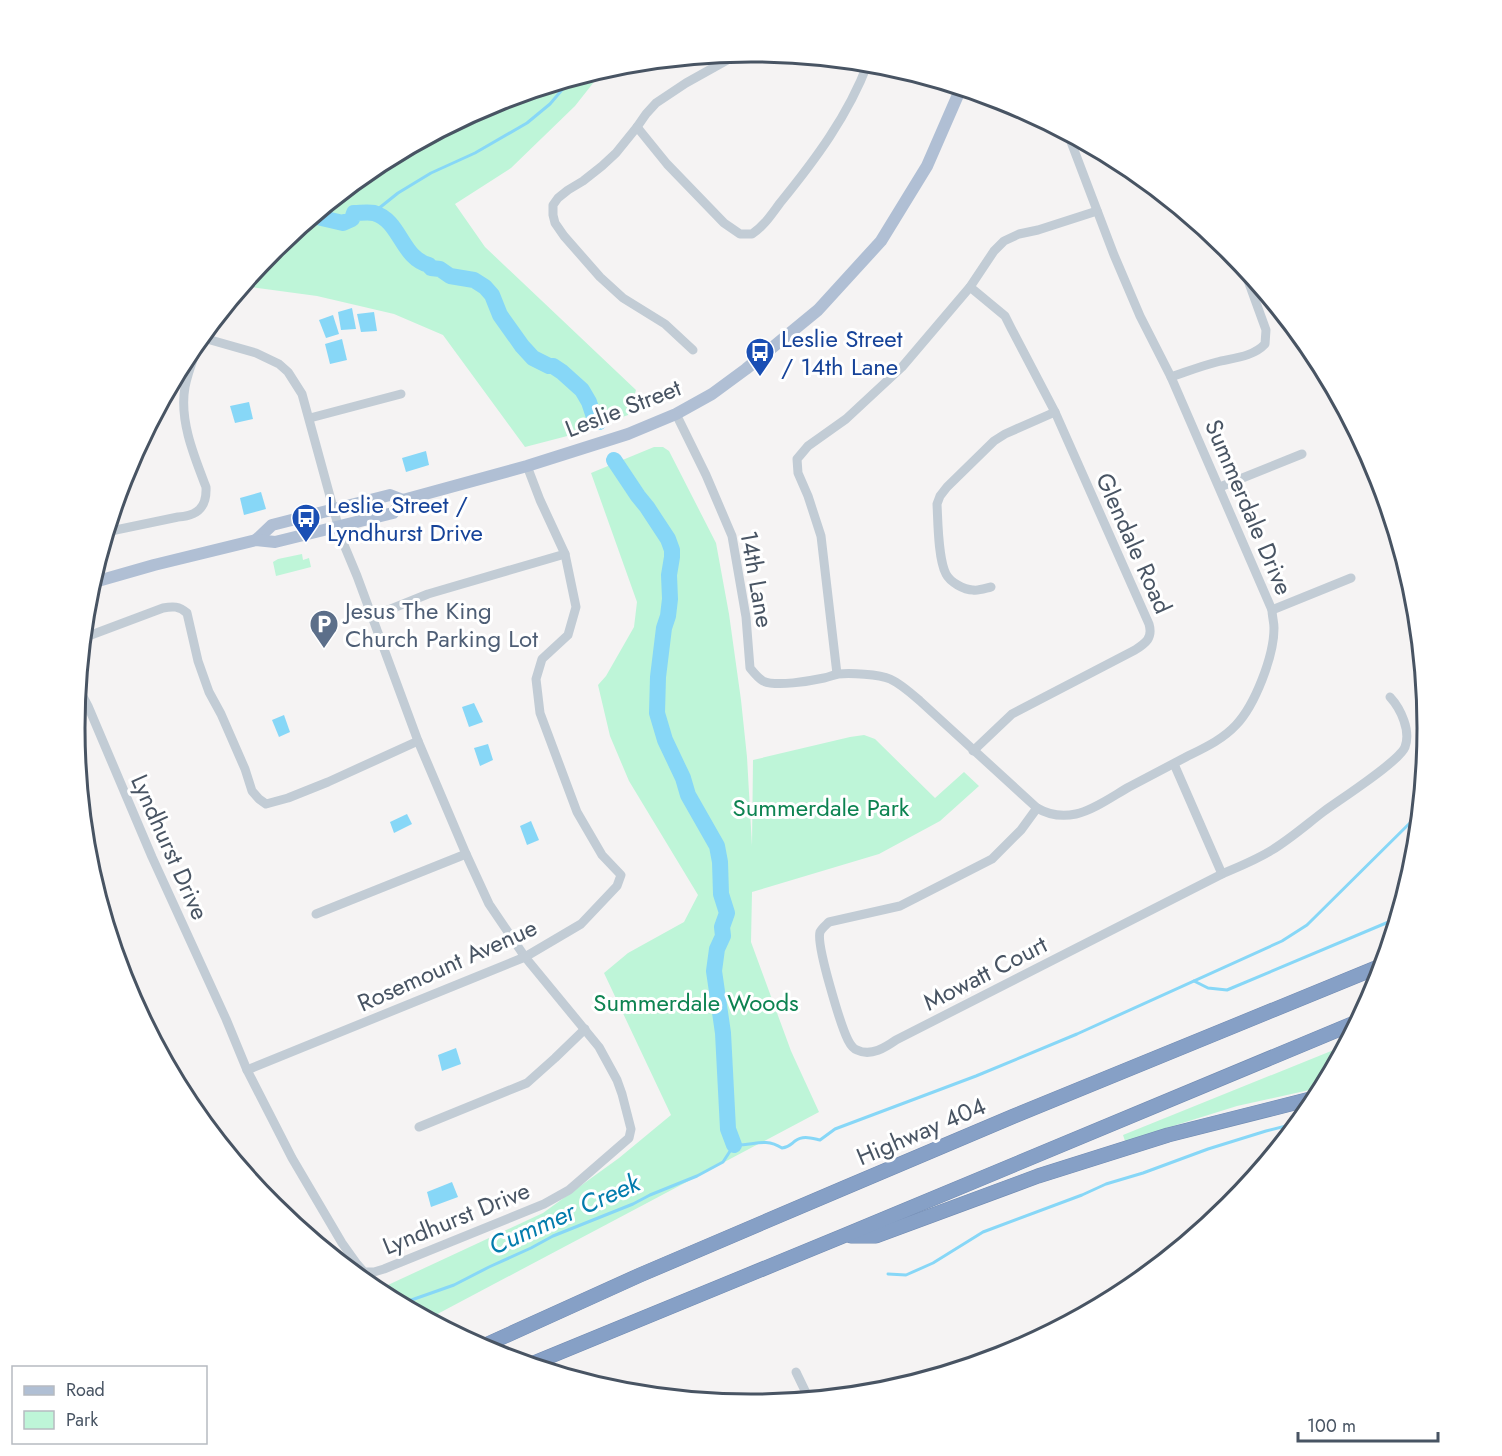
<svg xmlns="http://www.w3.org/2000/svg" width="1502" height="1456" font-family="Jost,sans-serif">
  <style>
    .green { fill: #bef5d8 }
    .water { fill: #87d7f7 }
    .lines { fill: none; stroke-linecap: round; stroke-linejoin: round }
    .stream { stroke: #87d7f7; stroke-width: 3 }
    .river { stroke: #87d7f7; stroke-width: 16 }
    .highway-casing { stroke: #718bb2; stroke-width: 15 }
    .minor { stroke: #c2ccd5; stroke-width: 9 }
    .major { stroke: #b0bfd4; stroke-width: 12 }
    .highway { stroke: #86a0c6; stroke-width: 14 }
    .labels { text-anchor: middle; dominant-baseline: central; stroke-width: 6; stroke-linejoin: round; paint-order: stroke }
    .transit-label { font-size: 24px; fill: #164399; stroke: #fff; text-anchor: start }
    .street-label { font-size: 24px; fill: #485463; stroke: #fff }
    .service-label { font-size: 24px; fill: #4e5e75; stroke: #fff; text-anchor: start }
    .park-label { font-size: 24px; fill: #0d8351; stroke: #fff }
    .water-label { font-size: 26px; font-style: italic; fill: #027cad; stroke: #fff }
    .rim { fill: none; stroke: #485463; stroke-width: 3 }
  </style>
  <rect width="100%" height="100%" fill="#f5f3f3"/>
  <g class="green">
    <polygon points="605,68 575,106 511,168 455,204 485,247 636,390 628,415 575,434 525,447 443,335 394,314 317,296 243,286 273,249 375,165 492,102"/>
    <polygon points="654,447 663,447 669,451 716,543 729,614 741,700 747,757 752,846 753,760 850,737 864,735 875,739 935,798 964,772 979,786 940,821 879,854 752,892 751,942 791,1051 819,1112 428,1319 375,1291 543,1213 619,1158 671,1115 604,973 628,953 684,922 698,895 629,781 610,736 598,685 606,676 634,627 637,602 591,473"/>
    <polygon points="302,554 303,560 309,558 311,567 276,576 273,562 278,559"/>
    <polygon points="1346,1045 1323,1087 1237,1106 1125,1141 1123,1135"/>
  </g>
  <g class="water">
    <polygon points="352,308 356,329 341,330 338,312"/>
    <polygon points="374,312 377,331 361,332 357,314"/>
    <polygon points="333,315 339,334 326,338 319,320"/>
    <polygon points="342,339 347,360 330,364 325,344"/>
    <polygon points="249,402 253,419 235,423 230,406"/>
    <polygon points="426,451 429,465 406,472 402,458"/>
    <polygon points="261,492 266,509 244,515 240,498"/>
    <polygon points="474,703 483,722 469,727 462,707"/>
    <polygon points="284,715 290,732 279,737 272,720"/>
    <polygon points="488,744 493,760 480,766 474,748"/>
    <polygon points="407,814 412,824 394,833 390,822"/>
    <polygon points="531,821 539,840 527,845 520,826"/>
    <polygon points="456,1048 461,1064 442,1071 438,1055"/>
    <polygon points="452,1182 458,1197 431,1207 427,1192"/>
  </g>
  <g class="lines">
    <g class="stream">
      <polyline points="373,213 398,193 431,173 475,153 527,123 550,104 572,78"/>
      <polyline points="1194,981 1208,988 1227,990 1398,918"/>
      <polyline points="888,1274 906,1275 933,1263 983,1232 1082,1195 1106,1184 1143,1173 1208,1149 1266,1131 1298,1123"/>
      <path d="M400 1304 454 1285 489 1267 531 1248 553 1236 633 1204 650 1195 697 1176 723 1162 734 1145C753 1146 764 1137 782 1148 789 1147 790 1145 795 1141 803 1135 811 1138 820 1140L835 1129 976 1076 1077 1034 1282 941 1307 925 1419 814"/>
    </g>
    <g class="river">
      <path d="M313 216 343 223 352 219 354 213C360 213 368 212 374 213 401 221 401 258 429 265L431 268 440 269 450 276 474 280 485 287 492 295 500 315 522 346 533 358 549 366H553L562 372 582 390 589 402 593 414 599 422"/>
      <polyline points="614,460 638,496 647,507 668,539 672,550 672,557 669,575 670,599 668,616 664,628 658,677 657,713 665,740 683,778 688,795 717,846 720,862 721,894 727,913 722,927 723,936 717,949 714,971 723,1033 728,1129 734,1145"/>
    </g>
    <g class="highway-casing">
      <g id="highway">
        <polyline points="851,1236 876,1236 1038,1176 1168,1135 1318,1097"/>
        <polyline points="481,1347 640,1275 844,1188 1014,1116 1383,965"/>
        <polyline points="529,1365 843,1236 1359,1021"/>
      </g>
    </g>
    <g class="minor">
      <path d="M637 127 667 164 724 223 740 234H752C764 226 771 215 780 203 815 160 848 116 868 63"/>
      <path d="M970 287 1005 316 1011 328 1055 412 1149 624C1153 638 1146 643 1135 650L1012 714 973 751"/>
      <polyline points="693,350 665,324 623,298 600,277 564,236 555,223 553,215 553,205 558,198 568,190 583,181 602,166 616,153 637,127 646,114 656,103 686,83 729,59 737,52"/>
      <path d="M1171 377C1186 372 1201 366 1217 362 1233 358 1253 357 1265 344L1266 330 1242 264"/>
      <path d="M676 414 706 475 732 536 746 617 750 668C754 673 758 678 763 681 776 687 810 681 824 678 829 677 833 675 838 674 850 673 879 674 890 679 901 684 911 693 920 701L1037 808C1049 815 1062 817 1076 814 1094 810 1113 796 1129 787 1148 777 1167 767 1186 757 1204 748 1222 740 1236 725 1255 705 1274 656 1274 628 1274 622 1272 616 1272 610L1171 377 1140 316 1114 255 1068 134"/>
      <polyline points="310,418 401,394"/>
      <polyline points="1220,487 1302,454"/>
      <path d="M106 532 178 517C197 516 207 508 206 487 194 456 179 420 185 387 188 370 196 353 201 337"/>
      <path d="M991 587C986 588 979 591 973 590 964 590 950 582 946 574 938 559 938 522 937 504L940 496 947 487 994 441 1005 434 1055 412"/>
      <polyline points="1272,610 1351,578"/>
      <polyline points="371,617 428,594 565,554"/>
      <path d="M83 638 163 608C173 606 179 606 187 613L198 661 209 692 221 714 245 769 252 791 259 799 266 804 288 798 328 782 418 741"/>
      <polyline points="837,674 821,536 808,496 798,473 797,459 808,446 846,419 902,367 970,287 994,251 1004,241 1019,234 1038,230 1097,211"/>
      <polyline points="78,687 88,706 152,857 226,1019 247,1070 292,1158 342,1243 357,1264 364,1272 374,1272 384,1269 544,1204 569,1190 629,1138 631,1129 622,1094 617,1080 599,1047 525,957 489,904 466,854 418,741 357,576 342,540 302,394 288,372 279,364 256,353 200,337"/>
      <polyline points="1174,764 1222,874"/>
      <path d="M1037 808 1021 830 992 859 900 906 829 922C826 925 822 928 820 932 816 945 841 1026 848 1040 850 1044 854 1049 857 1050 871 1057 886 1047 896 1040L1222 874C1238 867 1256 860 1272 850 1290 839 1306 825 1323 812 1339 800 1399 762 1405 747 1411 731 1401 709 1390 697"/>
      <polyline points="316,914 466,854"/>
      <polyline points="247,1070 525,957 581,924 617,886 621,875 602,855 577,812 540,713 536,679 542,659 568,635 576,607 565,554 540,500 527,466"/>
      <polyline points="419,1127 527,1083 555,1058 585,1029"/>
      <polyline points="796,1372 809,1399"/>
    </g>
    <g class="major">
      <polyline points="256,540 272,525 390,495 403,500 527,466 628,434 676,414 712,394 746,369 818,310 881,241 927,166 961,88"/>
      <polyline points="91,583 154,565 256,540 275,542 393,513 403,500"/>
    </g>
    <use href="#highway" class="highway"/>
  </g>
  <defs>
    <g id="bus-pin" transform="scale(1.5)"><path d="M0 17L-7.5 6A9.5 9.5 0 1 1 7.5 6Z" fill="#1a4fb4" stroke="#fff"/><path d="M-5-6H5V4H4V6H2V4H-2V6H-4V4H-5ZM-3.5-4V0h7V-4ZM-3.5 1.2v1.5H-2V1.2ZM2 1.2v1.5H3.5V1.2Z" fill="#fff"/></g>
    <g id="parking-pin" transform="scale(1.5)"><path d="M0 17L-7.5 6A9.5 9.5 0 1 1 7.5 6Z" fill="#5c6f8a" stroke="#fff"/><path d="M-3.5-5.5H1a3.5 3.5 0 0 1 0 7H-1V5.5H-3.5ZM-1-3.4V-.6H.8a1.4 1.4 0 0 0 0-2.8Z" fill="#fff"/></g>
  </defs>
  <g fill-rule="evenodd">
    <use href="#bus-pin" x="760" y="352"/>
    <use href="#bus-pin" x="306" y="518"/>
    <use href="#parking-pin" x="324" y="624"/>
  </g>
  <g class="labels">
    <g class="transit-label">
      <text x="781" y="338">Leslie Street<tspan x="781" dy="28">/ 14th Lane</tspan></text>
      <text x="327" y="504">Leslie Street /<tspan x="327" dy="28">Lyndhurst Drive</tspan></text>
    </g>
    <g class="street-label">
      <text transform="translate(623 408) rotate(-21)">Leslie Street</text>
      <text transform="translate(1249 507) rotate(67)">Summerdale Drive</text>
      <text transform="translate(1134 543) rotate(66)">Glendale Road</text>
      <text transform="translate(757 579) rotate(80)">14th Lane</text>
      <text transform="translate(170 847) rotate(66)">Lyndhurst Drive</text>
      <text transform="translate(447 965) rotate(-24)">Rosemount Avenue</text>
      <text transform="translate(985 973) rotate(-27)">Mowatt Court</text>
      <text transform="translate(921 1131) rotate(-23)">Highway 404</text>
      <text transform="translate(456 1218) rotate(-22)">Lyndhurst Drive</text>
    </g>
    <g class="service-label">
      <text x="345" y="610">Jesus The King<tspan x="345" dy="28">Church Parking Lot</tspan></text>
    </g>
    <g class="park-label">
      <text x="821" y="807">Summerdale Park</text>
      <text x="696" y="1002">Summerdale Woods</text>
    </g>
    <g class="water-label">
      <text transform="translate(564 1214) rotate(-24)">Cummer Creek</text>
    </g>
  </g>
  <path d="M0 0H1502V1456H0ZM85 728a666 666 0 1 1 1332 0a666 666 0 1 1-1332 0Z" fill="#fff" fill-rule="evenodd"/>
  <path class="rim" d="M85 728a666 666 0 1 1 1332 0a666 666 0 1 1-1332 0Z"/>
  <rect x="12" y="1366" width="195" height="78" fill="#ffffff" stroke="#b6bbc1" stroke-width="1.5"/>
  <rect x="24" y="1386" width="30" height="9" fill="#b0bfd4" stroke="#b6bbc1" stroke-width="1.5"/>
  <text x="66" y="1396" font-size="18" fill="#485463">Road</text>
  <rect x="24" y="1411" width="30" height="18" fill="#bef5d8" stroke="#b6bbc1" stroke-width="1.5"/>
  <text x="66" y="1426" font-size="18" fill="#485463">Park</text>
  <path d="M1298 1432v9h140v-9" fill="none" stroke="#485463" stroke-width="3"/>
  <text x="1307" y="1432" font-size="18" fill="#485463" stroke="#ffffff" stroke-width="4.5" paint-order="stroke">100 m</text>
</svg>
